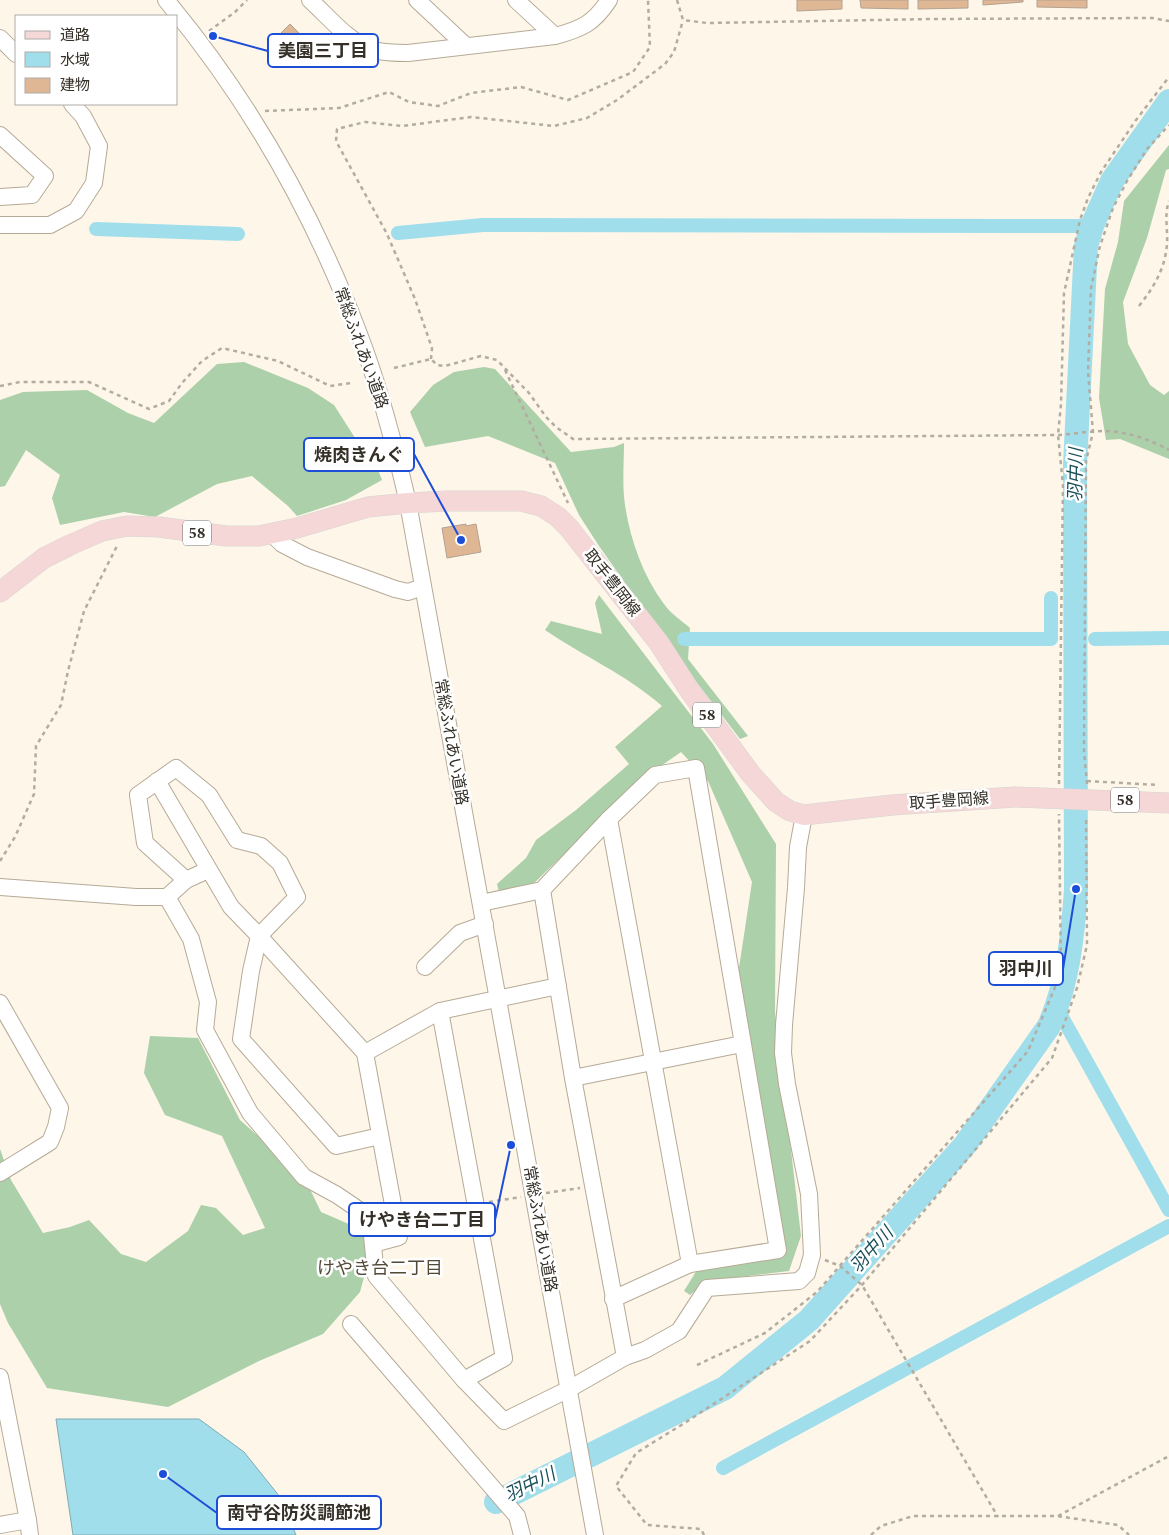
<svg xmlns="http://www.w3.org/2000/svg" width="1169" height="1535" font-family="Spectral,'Noto Sans JP',serif">
  <style>
    .forest { fill: #acd0a9 }
    .water { fill: #a0deec; stroke: #80aab1 }
    .lines { fill: none; stroke-linecap: round; stroke-linejoin: round }
    .canal { stroke: #a0deec; stroke-width: 14 }
    .river { stroke: #a0deec; stroke-width: 24 }
    .building { fill: #e0b795; stroke: #b3a191 }
    .minor-casing { stroke: #b6aa96; stroke-width: 18 }
    .major-casing { stroke: #d6d6d4; stroke-width: 21 }
    .path { stroke: #b2aca1; stroke-width: 2.5; stroke-dasharray: 4 4; stroke-linecap: butt }
    .minor { stroke: #fff; stroke-width: 16 }
    .major { stroke: #f5d7d7; stroke-width: 20 }
    .labels { text-anchor: middle; dominant-baseline: central; stroke-width: 5; stroke-linejoin: round; paint-order: stroke }
    .shield { fill: #fff; stroke: #716e68; stroke-width: 1 }
    .shield-label { font-size: 15px; font-weight: bold; fill: #343028 }
    .street-label { font-size: 16px; fill: #343028; stroke: #fff }
    .water-label { font-size: 18px; font-style: italic; fill: #1a505a; stroke: #fff }
    .neighbourhood-label { font-size: 18px; fill: #534937; stroke: #fff }
    .leader { fill: none; stroke: #1d4ed8; stroke-width: 2 }
    .callout-dot { fill: #1d4ed8; stroke: #fff; stroke-width: 2 }
    .callout { fill: #fff; stroke: #1d4ed8; stroke-width: 2 }
    .callout-label { font-size: 18px; text-anchor: middle; font-weight: bold; fill: #343028 }
  </style>
  <rect width="100%" height="100%" fill="#fdf6e9"/>
  <g class="forest">
    <polygon points="1169,145 1169,169 1166,170 1147,238 1123,302 1128,344 1150,385 1164,395 1169,391 1169,459 1120,439 1106,440 1099,398 1105,289 1118,242 1124,201"/>
    <polygon points="244,362 308,388 334,405 357,441 368,445 382,480 346,500 297,516 288,506 252,476 217,484 155,517 124,512 60,525 52,498 60,475 26,450 5,486 0,487 0,400 23,392 87,390 128,413 154,423 217,364"/>
    <path d="M484 367 495 369 571 452 614 447 624 443C624 463 622 485 625 505 630 539 643 576 664 604 670 613 681 620 690 628L688 659 748 736 740 739 678 658 599 546 579 515 555 463 488 436 425 447 410 412 433 385 454 372Z"/>
    <path d="M599 595 713 744 776 844 775 1012 801 1236 789 1271 706 1281 690 1295 684 1291 697 1270 782 1255 737 981 752 882 708 781 681 752 641 780 532 885 499 892 497 884 526 858 536 840 576 810 629 764 615 747 662 706C627 675 583 656 545 630L551 621 602 634 595 603Z"/>
    <polygon points="150,1036 198,1038 240,1120 304,1177 321,1212 358,1228 373,1244 360,1292 323,1334 259,1361 168,1407 47,1388 8,1323 0,1304 0,1149 11,1180 43,1233 70,1227 89,1220 121,1254 146,1262 188,1231 201,1205 216,1208 243,1235 265,1228 222,1136 165,1115 144,1073"/>
  </g>
  <polygon class="water" points="56,1419 199,1419 244,1452 280,1497 296,1535 73,1535"/>
  <g class="lines">
    <g class="canal">
      <polyline points="96,229 238,234"/>
      <polyline points="398,233 483,225 1092,226"/>
      <polyline points="1071,599 1076,599"/>
      <polyline points="684,639 1051,639 1051,598"/>
      <polyline points="1075,639 1076,639"/>
      <polyline points="1095,639 1169,638"/>
      <polyline points="1057,1008 1169,1210"/>
      <polyline points="723,1468 1169,1226"/>
    </g>
    <path class="river" d="M496 1502 725 1388 809 1320 965 1145 1049 1026C1068 983 1073 935 1076 889L1075 465 1086 246 1092 226 1112 181 1169 101"/>
  </g>
  <g class="building">
    <polygon points="797,0 842,0 842,9 797,11"/>
    <polygon points="860,0 908,0 908,9 861,8"/>
    <polygon points="918,0 968,0 968,8 918,9"/>
    <polygon points="983,0 1023,0 1023,2 983,5"/>
    <polygon points="1037,0 1087,0 1087,8 1037,7"/>
    <polygon points="290,24 304,38 286,57 271,43"/>
    <polygon points="466,524 466,526 476,524 481,552 447,558 442,528"/>
  </g>
  <g class="lines">
    <g class="minor-casing">
      <g id="minor">
        <path d="M166 0C252 103 319 224 365 350 383 400 396 451 408 503L595 1535"/>
        <path d="M310 0C329 17 349 43 374 50 385 53 397 53 408 53L555 36C582 29 594 23 609 0"/>
        <polyline points="417,0 466,46"/>
        <polyline points="516,0 555,36"/>
        <polyline points="0,38 16,54"/>
        <polyline points="0,135 45,176 32,195 0,197"/>
        <polyline points="0,225 50,225 76,211 94,183 99,146 83,116 72,104"/>
        <polyline points="271,533 282,544 307,557 395,589 408,592 423,587"/>
        <polyline points="157,781 231,907 259,936 365,1053 399,1237 373,1244"/>
        <polyline points="609,819 690,1264"/>
        <polyline points="208,870 186,880 167,897 191,939 208,1002 205,1030 250,1113 304,1177 337,1195 362,1212 372,1235 376,1276 464,1380 504,1421 569,1389 625,1357 645,1350 679,1331 707,1288 799,1281 807,1273 812,1255 809,1194 787,1084 783,1053 784,1025 796,888 798,847 804,815"/>
        <polyline points="186,880 145,843 138,795 176,768 209,795 237,840 261,846 280,863 297,897 259,936 251,971 241,1039 336,1146 380,1136"/>
        <polyline points="0,887 136,897 167,897"/>
        <polyline points="542,890 573,1078 625,1357"/>
        <polyline points="481,903 542,890 609,819 655,775 696,768 778,1250 690,1264 613,1299"/>
        <polyline points="425,967 460,933 485,924"/>
        <polyline points="0,1003 60,1108 56,1127 50,1142 0,1173"/>
        <polyline points="440,1011 504,1358 464,1380"/>
        <polyline points="365,1053 440,1011 558,986"/>
        <polyline points="573,1078 742,1044"/>
        <polyline points="351,1324 517,1516 522,1535"/>
        <polyline points="0,1377 28,1520"/>
        <polyline points="0,1525 28,1520 30,1535"/>
      </g>
    </g>
    <g class="major-casing">
      <polyline id="major" points="0,592 44,558 70,545 102,531 127,526 159,527 226,536 259,536 297,528 368,507 408,503 447,501 521,501 541,506 558,517 569,528 659,643 690,691 750,773 776,802 790,811 804,815 892,805 1015,797 1169,803"/>
    </g>
    <g class="path">
      <polyline points="677,0 683,20 707,23 931,19 1152,18 1169,21"/>
      <polyline points="209,31 235,12 247,0"/>
      <polyline points="265,111 339,108 389,92 409,102 438,106 471,93 521,87 568,100 633,72 650,47 648,0"/>
      <path d="M1139 306C1154 287 1165 269 1167 244 1168 230 1164 215 1169 201"/>
      <polyline points="431,359 432,348 415,299 387,234 336,141 337,129 365,122 402,126 471,117 554,126 587,118 617,100 665,64 674,52 683,20"/>
      <path d="M394 368 431 359 437 365 445 366 481 356 497 360 529 393 546 417 556 427 573 439 1058 435C1073 434 1089 431 1105 431 1126 431 1151 440 1169 450"/>
      <polyline points="505,370 568,503"/>
      <polyline points="0,386 20,382 89,382 149,409 169,401 182,383 202,361 222,348 278,361 330,386 351,383"/>
      <polyline points="1087,781 1158,785"/>
      <polyline points="1059,784 1063,485 1058,435 1061,404 1064,293 1080,220 1088,198 1101,172 1136,120 1169,77"/>
      <polyline points="1087,784 1084,750 1086,461 1093,432 1088,372 1091,288 1100,246 1113,208 1127,181 1147,149 1169,125"/>
      <polyline points="0,861 15,837 34,794 36,746 61,705 68,671 84,611 118,544"/>
      <polyline points="546,1193 580,1188"/>
      <polyline points="489,1202 521,1197"/>
      <polyline points="825,1260 840,1266 862,1285 998,1517"/>
      <polyline points="697,1365 765,1333 817,1292 1028,1051 1061,973 1059,814"/>
      <polyline points="1058,1516 1169,1456"/>
      <polyline points="704,1535 701,1529 647,1525 616,1486 636,1453 683,1424 810,1341 862,1285 1052,1058 1077,988 1087,945 1086,817"/>
      <polyline points="871,1535 881,1526 913,1516 1057,1516 1118,1525 1129,1535"/>
    </g>
    <use href="#minor" class="minor"/>
    <use href="#major" class="major"/>
  </g>
  <g class="labels">
    <g class="shield">
      <rect x="183" y="520.5" width="28" height="25" rx="4"/>
      <rect x="693" y="702.5" width="28" height="25" rx="4"/>
      <rect x="1111" y="787.5" width="28" height="25" rx="4"/>
    </g>
    <g class="shield-label">
      <text x="197" y="533">58</text>
      <text x="707" y="715">58</text>
      <text x="1125" y="800">58</text>
    </g>
    <g class="street-label">
      <text transform="translate(361 348) rotate(70)">常総ふれあい道路</text>
      <text transform="translate(612 583) rotate(52)">取手豊岡線</text>
      <text transform="translate(451 742) rotate(80)">常総ふれあい道路</text>
      <text transform="translate(949 801) rotate(-4)">取手豊岡線</text>
      <text transform="translate(540 1229) rotate(80)">常総ふれあい道路</text>
    </g>
    <g class="water-label">
      <text transform="translate(1076 475) rotate(-89)">羽中川</text>
      <text transform="translate(872 1250) rotate(-48)">羽中川</text>
      <text transform="translate(530 1485) rotate(-26)">羽中川</text>
    </g>
    <g class="neighbourhood-label">
      <text x="380" y="1268">けやき台二丁目</text>
    </g>
  </g>
  <path class="leader" d="M213 36L268 51M461 540L414 454M1076 889L1063 969M511 1145L495 1220M163 1474L217 1513"/>
  <g class="callout-dot">
    <circle cx="213" cy="36" r="5"/>
    <circle cx="461" cy="540" r="5"/>
    <circle cx="1076" cy="889" r="5"/>
    <circle cx="511" cy="1145" r="5"/>
    <circle cx="163" cy="1474" r="5"/>
  </g>
  <g class="callout">
    <rect x="268" y="34" width="110" height="33" rx="5"/>
    <rect x="304" y="438" width="110" height="33" rx="5"/>
    <rect x="989" y="952" width="74" height="33" rx="5"/>
    <rect x="349" y="1203" width="146" height="33" rx="5"/>
    <rect x="217" y="1496" width="164" height="33" rx="5"/>
  </g>
  <g class="callout-label">
    <text x="323" y="57">美園三丁目</text>
    <text x="359" y="461">焼肉きんぐ</text>
    <text x="1026" y="975">羽中川</text>
    <text x="422" y="1226">けやき台二丁目</text>
    <text x="299" y="1519">南守谷防災調節池</text>
  </g>
  <rect x="15" y="15" width="162" height="90" fill="#ffffff" stroke="#aeaca9"/>
  <rect x="25" y="31" width="25" height="8" fill="#f5d7d7" stroke="#aeaca9"/>
  <text x="60" y="40" font-size="15" fill="#343028">道路</text>
  <rect x="25" y="52" width="25" height="15" fill="#a0deec" stroke="#aeaca9"/>
  <text x="60" y="65" font-size="15" fill="#343028">水域</text>
  <rect x="25" y="78" width="25" height="15" fill="#e0b795" stroke="#aeaca9"/>
  <text x="60" y="90" font-size="15" fill="#343028">建物</text>
</svg>
